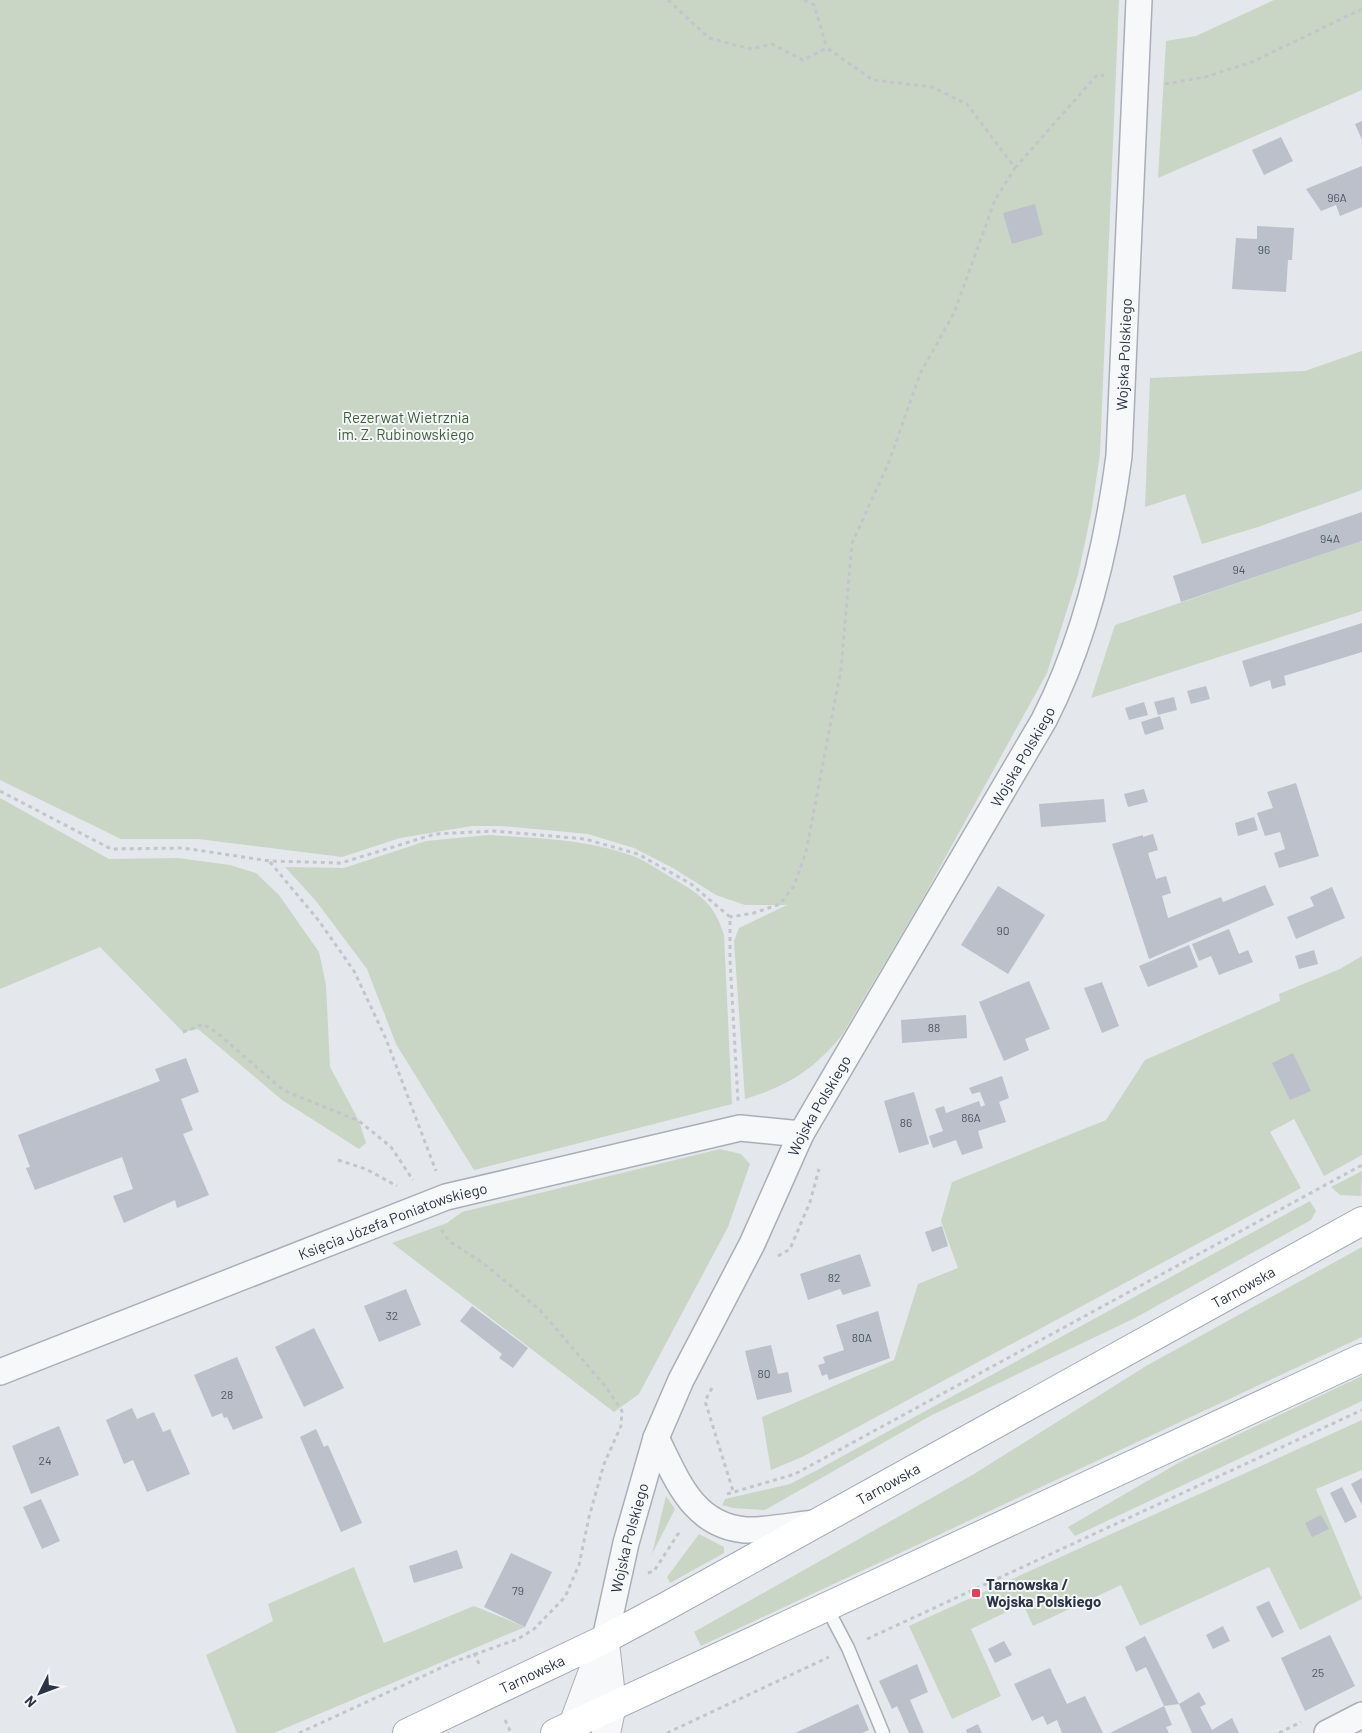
<svg xmlns="http://www.w3.org/2000/svg" width="1362" height="1733" font-family="Barlow,sans-serif">
  <style>
    .green { fill: #c9d6c5 }
    .building { fill: #bbc0ca }
    .lines { fill: none; stroke-linecap: round; stroke-linejoin: round }
    .service-casing { stroke: #a9aeb7; stroke-width: 15 }
    .minor-casing { stroke: #a9aeb7; stroke-width: 28 }
    .tertiary-casing { stroke: #a9aeb7; stroke-width: 30 }
    .primary-casing { stroke: #a3abb8; stroke-width: 30 }
    .path { stroke: #c2c5cb; stroke-width: 3; stroke-dasharray: 4 4; stroke-linecap: butt }
    .service { stroke: #f7f8fa; stroke-width: 12 }
    .minor { stroke: #f7f8fa; stroke-width: 25 }
    .tertiary { stroke: #f7f8fa; stroke-width: 28 }
    .primary { stroke: #fff; stroke-width: 28 }
    .poi-dot { fill: #d1495b; stroke: #f4f6f9; stroke-width: 2 }
    .labels { text-anchor: middle; dominant-baseline: central; stroke-width: 4; stroke-linejoin: round; paint-order: stroke }
    .number-label { font-size: 12px; fill: #4f5766 }
    .street-label { font-size: 15px; fill: #2b3445; stroke: #f4f6f9 }
    .park-label { font-size: 15px; fill: #3f6138; stroke: #f4f6f9 }
    .poi-label { font-size: 15px; font-weight: bold; fill: #2b3445; stroke: #f4f6f9; text-anchor: start }
  </style>
  <rect width="100%" height="100%" fill="#e4e7ec"/>
  <g class="green">
    <path d="M0 0H1119L1100 454 1091 514 1078 575 1047 673 919 905 842 1035C814 1070 787 1086 745 1099L734 941 739 928 787 905H745L716 895 673 868 634 848 588 834 502 826H472L400 838 342 857 198 839H121L0 780Z"/>
    <polygon points="1274,0 1362,0 1362,90 1158,178 1166,41 1196,36"/>
    <polygon points="1362,351 1362,490 1258,527 1202,544 1185,494 1145,507 1150,378 1305,371"/>
    <polygon points="1362,541 1362,611 1091,698 1115,625"/>
    <polygon points="0,798 109,859 178,858 230,865 256,873 279,895 319,952 326,985 330,1067 359,1121 366,1143 359,1149 282,1100 198,1029 183,1032 100,947 0,989"/>
    <path d="M489 835C536 838 588 839 633 856 646 861 660 871 672 878 701 895 714 903 724 935L732 1104 474 1170 396 1044 367 969 316 901 285 867 344 868 426 841Z"/>
    <polygon points="1362,956 1362,1155 1324,1176 1294,1119 1270,1132 1301,1188 802,1457 771,1470 762,1417 894,1360 918,1284 958,1268 941,1221 952,1182 1106,1120 1145,1060 1280,1001 1279,994 1340,969"/>
    <polygon points="720,1149 741,1154 750,1164 728,1227 639,1394 614,1412 392,1243 447,1223 462,1212"/>
    <polygon points="1362,1171 1361,1196 1340,1195 1331,1187"/>
    <polygon points="1310,1201 1316,1211 1311,1220 1135,1318 932,1415 765,1510 733,1508 722,1505 725,1499 790,1484 819,1469"/>
    <polygon points="1362,1247 1362,1337 701,1646 694,1632 974,1474 1146,1366"/>
    <polygon points="1362,1376 1362,1401 1075,1536 1068,1527 1180,1462"/>
    <polygon points="1362,1420 1362,1470 1316,1489 1362,1599 1300,1630 1269,1567 1140,1626 1121,1585 1033,1626 1023,1604 971,1629 1001,1696 952,1719 909,1626"/>
    <polygon points="666,1496 675,1509 652,1554"/>
    <polygon points="699,1534 724,1547 724,1553 670,1583 667,1577"/>
    <polygon points="354,1567 384,1643 474,1606 525,1627 274,1733 237,1733 206,1655 273,1621 268,1604"/>
  </g>
  <g class="building">
    <polygon points="1362,121 1362,140 1355,124"/>
    <polygon points="1281,137 1293,161 1264,175 1252,150"/>
    <polygon points="1362,166 1362,207 1340,216 1336,205 1321,211 1306,189"/>
    <polygon points="1035,204 1043,235 1012,244 1003,213"/>
    <polygon points="1257,226 1294,228 1292,260 1288,260 1286,292 1232,289 1236,238 1257,239"/>
    <polygon points="1362,512 1362,541 1181,602 1173,576"/>
    <polygon points="1362,623 1362,652 1284,676 1286,685 1272,689 1270,680 1250,687 1242,661"/>
    <polygon points="1206,686 1210,699 1191,704 1187,691"/>
    <polygon points="1174,697 1177,710 1158,715 1154,702"/>
    <polygon points="1144,702 1148,715 1129,720 1125,708"/>
    <polygon points="1160,716 1164,729 1145,735 1141,722"/>
    <polygon points="1296,783 1319,856 1279,868 1274,853 1285,849 1280,832 1265,836 1257,813 1273,808 1267,792"/>
    <polygon points="1144,789 1148,802 1128,807 1124,794"/>
    <polygon points="1104,799 1106,822 1041,827 1039,804"/>
    <polygon points="1254,817 1258,830 1238,836 1235,823"/>
    <polygon points="1153,834 1158,850 1148,853 1156,879 1166,876 1171,893 1162,896 1168,918 1221,897 1223,902 1265,885 1274,905 1149,959 1112,844 1143,835 1143,837"/>
    <polygon points="998,886 1045,915 1008,974 961,945"/>
    <polygon points="1332,887 1345,918 1296,939 1287,917 1314,906 1310,897"/>
    <polygon points="1229,929 1239,954 1248,950 1253,962 1219,975 1211,956 1199,961 1192,944"/>
    <polygon points="1189,945 1198,967 1148,987 1139,966"/>
    <polygon points="1314,950 1318,964 1299,969 1295,956"/>
    <polygon points="1029,981 1050,1029 1025,1039 1029,1050 1004,1061 979,1002"/>
    <polygon points="1102,982 1119,1026 1102,1033 1084,988"/>
    <polygon points="966,1015 967,1038 902,1043 901,1020"/>
    <polygon points="1293,1053 1311,1091 1290,1100 1272,1063"/>
    <polygon points="186,1058 199,1092 181,1099 193,1130 183,1134 209,1195 177,1208 175,1200 124,1223 113,1196 133,1189 122,1157 35,1190 26,1168 30,1167 18,1135 160,1081 155,1069"/>
    <polygon points="1002,1076 1009,1098 999,1102 1006,1122 978,1131 983,1148 962,1155 956,1140 933,1148 929,1136 943,1131 935,1109 944,1106 946,1113 979,1101 981,1107 985,1105 980,1092 972,1094 969,1088"/>
    <polygon points="914,1092 929,1144 899,1153 884,1101"/>
    <polygon points="942,1226 948,1246 932,1252 925,1232"/>
    <polygon points="860,1254 871,1286 843,1295 840,1289 808,1300 800,1274"/>
    <polygon points="406,1289 421,1325 379,1342 364,1306"/>
    <polygon points="472,1306 528,1348 513,1368 499,1358 502,1354 460,1321"/>
    <polygon points="878,1311 890,1358 829,1380 827,1374 822,1376 818,1365 825,1363 823,1357 844,1350 836,1325"/>
    <polygon points="314,1328 344,1388 304,1407 275,1347"/>
    <polygon points="771,1345 778,1374 788,1372 792,1392 757,1400 745,1351"/>
    <polygon points="237,1357 263,1418 233,1430 227,1417 224,1418 222,1413 212,1417 194,1375"/>
    <polygon points="132,1408 137,1419 154,1412 163,1432 170,1429 190,1474 147,1492 133,1460 124,1464 106,1420"/>
    <polygon points="59,1426 79,1475 31,1494 12,1446"/>
    <polygon points="316,1429 324,1447 328,1445 362,1523 341,1532 300,1437"/>
    <polygon points="1362,1478 1362,1505 1351,1484"/>
    <polygon points="1342,1487 1357,1517 1345,1523 1330,1493"/>
    <polygon points="41,1499 60,1541 42,1549 23,1507"/>
    <polygon points="1321,1515 1329,1529 1312,1537 1305,1523"/>
    <polygon points="457,1550 463,1568 414,1583 409,1566"/>
    <polygon points="511,1553 552,1572 525,1627 484,1607"/>
    <polygon points="1269,1601 1284,1632 1272,1638 1256,1607"/>
    <polygon points="1223,1626 1230,1641 1213,1649 1206,1635"/>
    <polygon points="1330,1635 1355,1686 1305,1711 1281,1658"/>
    <polygon points="1145,1636 1179,1704 1199,1692 1206,1704 1200,1707 1212,1730 1232,1718 1239,1733 1192,1733 1179,1704 1164,1706 1146,1667 1136,1672 1125,1647"/>
    <polygon points="1004,1641 1012,1655 995,1663 988,1649"/>
    <polygon points="917,1664 928,1692 910,1700 924,1733 909,1733 897,1706 892,1709 879,1681"/>
    <polygon points="1050,1668 1067,1704 1085,1696 1103,1733 1062,1733 1057,1720 1047,1725 1043,1716 1032,1721 1014,1684"/>
    <polygon points="858,1704 869,1730 862,1733 795,1733"/>
    <polygon points="1164,1706 1172,1725 1166,1727 1169,1733 1110,1733"/>
    <polygon points="978,1724 982,1733 967,1733 966,1730"/>
  </g>
  <g class="lines">
    <g class="service-casing">
      <polyline id="service" points="826,1606 848,1648 883,1733"/>
    </g>
    <g class="minor-casing">
      <g id="minor">
        <path id="s1" d="M0 1372 446 1197 740 1128 801 1134"/>
        <path d="M656 1438C677 1479 692 1525 745 1530 764 1531 795 1525 815 1523"/>
        <path id="s2" d="M605 1639 626 1543 656 1438 681 1380 752 1244 801 1134 1044 720C1086 638 1107 547 1119 456L1139 0"/>
        <polyline points="1327,1733 1362,1715"/>
      </g>
    </g>
    <g class="tertiary-casing">
      <g id="tertiary">
        <polyline points="605,1643 612,1705 606,1733"/>
        <polyline points="570,1733 605,1639"/>
      </g>
    </g>
    <g class="primary-casing">
      <g id="primary">
        <path id="s3" d="M407 1733 605 1639 665 1607 1362 1221"/>
        <polyline points="555,1733 1362,1358"/>
      </g>
    </g>
    <g class="path">
      <polyline points="668,0 709,38 751,49 772,44 803,60 827,48 873,80 932,87 967,104 1015,168 995,200 954,313 920,374 889,462 852,543 841,669 806,852 794,886 780,904 754,913 730,917"/>
      <polyline points="804,0 814,5 827,48"/>
      <polyline points="1165,84 1205,77 1252,62 1362,9"/>
      <polyline points="1015,168 1098,74 1107,77"/>
      <polyline points="0,791 111,849 183,848 270,861 341,863 435,834 494,831 585,839 638,854 691,884 730,917 730,960 738,1101"/>
      <polyline points="270,862 319,921 354,971 386,1039 436,1171"/>
      <polyline points="183,1032 203,1024 216,1032 283,1090 359,1121 391,1147 413,1180"/>
      <polyline points="338,1160 366,1169 397,1186"/>
      <polyline points="778,1256 790,1249 810,1202 819,1169"/>
      <polyline points="712,1388 705,1401 733,1491"/>
      <polyline points="727,1494 795,1474 1362,1165"/>
      <polyline points="648,1573 654,1571 680,1531"/>
      <polyline points="867,1639 1362,1410"/>
      <polyline points="474,1653 480,1666"/>
      <polyline points="505,1720 511,1733"/>
      <polyline points="299,1733 456,1661 518,1639 534,1629 565,1597 579,1565 589,1517 604,1464 621,1426 622,1411 606,1387 540,1310 483,1263 449,1241 441,1229"/>
      <polyline points="667,1733 829,1657"/>
      <polyline points="1279,1733 1301,1722"/>
    </g>
    <use href="#service" class="service"/>
    <use href="#minor" class="minor"/>
    <use href="#tertiary" class="tertiary"/>
    <use href="#primary" class="primary"/>
  </g>
  <rect class="poi-dot" x="971" y="1588" width="10" height="10" rx="2.5"/>
  <g class="labels">
    <g class="number-label">
      <text x="1337" y="197">96A</text>
      <text x="1264" y="249">96</text>
      <text x="1330" y="538">94A</text>
      <text x="1239" y="569">94</text>
      <text x="1003" y="930">90</text>
      <text x="934" y="1027">88</text>
      <text x="971" y="1117">86A</text>
      <text x="906" y="1122">86</text>
      <text x="834" y="1277">82</text>
      <text x="392" y="1315">32</text>
      <text x="862" y="1337">80A</text>
      <text x="764" y="1373">80</text>
      <text x="227" y="1394">28</text>
      <text x="45" y="1460">24</text>
      <text x="518" y="1590">79</text>
      <text x="1318" y="1672">25</text>
    </g>
    <g class="street-label">
      <text stroke="none"><textPath href="#s2" startOffset="1402">Wojska Polskiego</textPath></text>
      <text stroke="none"><textPath href="#s2" startOffset="982">Wojska Polskiego</textPath></text>
      <text stroke="none"><textPath href="#s2" startOffset="578">Wojska Polskiego</textPath></text>
      <text stroke="none"><textPath href="#s1" startOffset="421">Księcia Józefa Poniatowskiego</textPath></text>
      <text stroke="none"><textPath href="#s3" startOffset="948">Tarnowska</textPath></text>
      <text stroke="none"><textPath href="#s3" startOffset="542">Tarnowska</textPath></text>
      <text stroke="none"><textPath href="#s2" startOffset="104">Wojska Polskiego</textPath></text>
      <text stroke="none"><textPath href="#s3" startOffset="138">Tarnowska</textPath></text>
    </g>
    <g class="park-label">
      <text x="406" y="417">Rezerwat Wietrznia<tspan x="406" dy="17">im. Z. Rubinowskiego</tspan></text>
    </g>
    <g class="poi-label">
      <text x="986" y="1584">Tarnowska /<tspan x="986" dy="17">Wojska Polskiego</tspan></text>
    </g>
  </g>
  <g transform="translate(40 1693) rotate(228)" stroke="#f4f6f9" stroke-width="4" paint-order="stroke">
  <path d="M0-4L9 19L0 12L-9 19Z" fill="#2b3445"/>
  <text y="-8" font-size="14" font-weight="bold" text-anchor="middle" fill="#2b3445">N</text>
  </g>
</svg>
